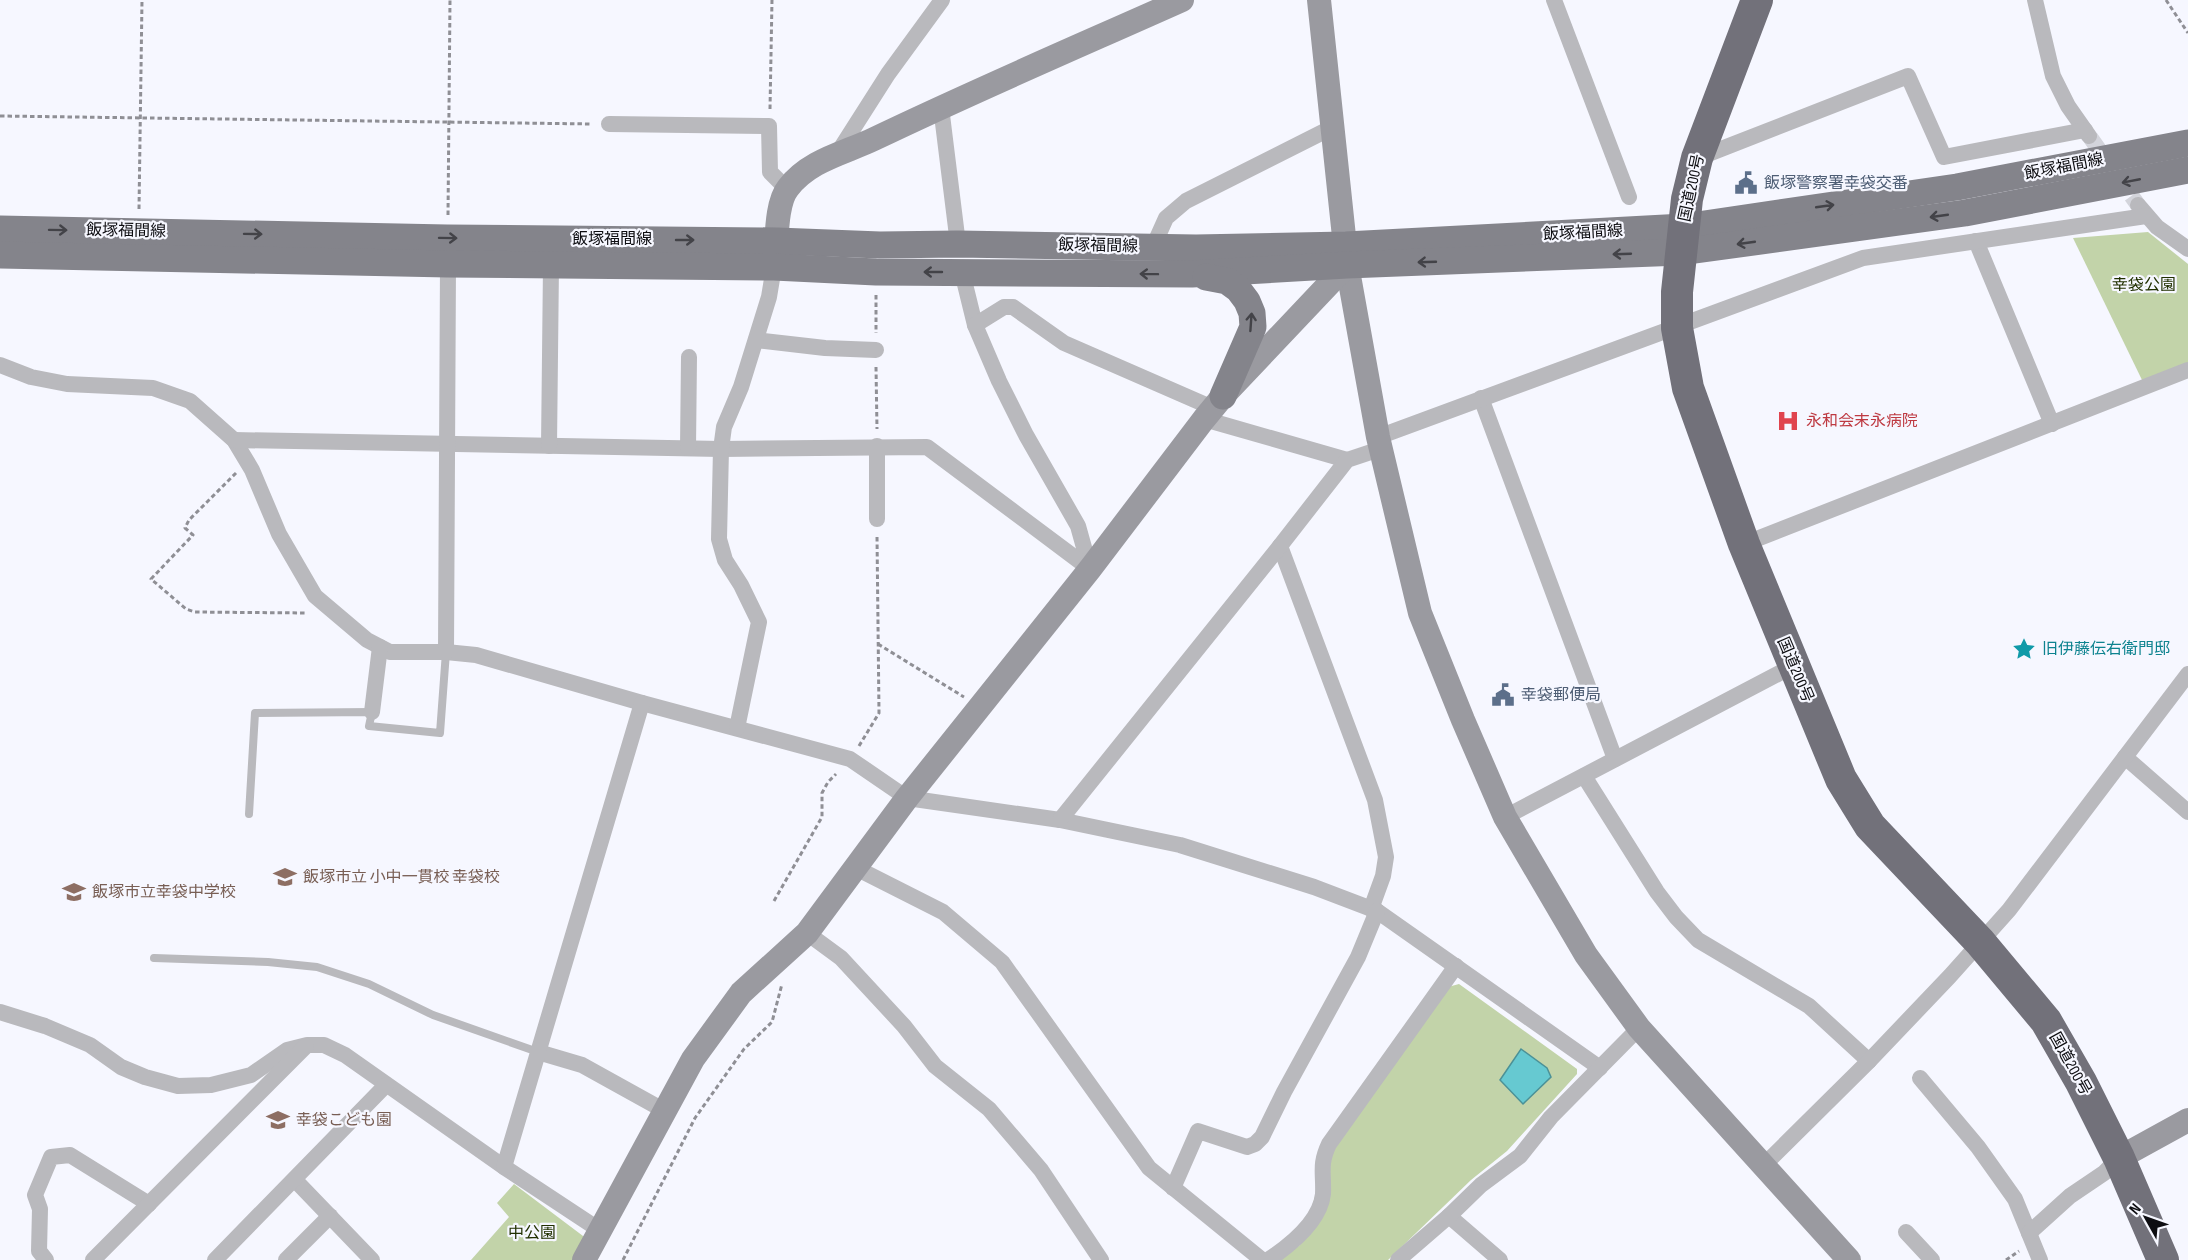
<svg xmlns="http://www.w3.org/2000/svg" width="2188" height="1260" font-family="'Sofia Sans Condensed','Noto Sans JP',sans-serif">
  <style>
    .green { fill: #c2d3a9 }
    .water { fill: #66c9d1; stroke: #4b9197; stroke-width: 1.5 }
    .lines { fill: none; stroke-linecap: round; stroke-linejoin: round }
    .street-tunnel { stroke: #d3d4db; stroke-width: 16; stroke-dasharray: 16 8; stroke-linecap: butt }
    .path { stroke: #8f8f95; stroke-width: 3; stroke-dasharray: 4.5 3; stroke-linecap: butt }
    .lane { stroke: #b9b9bd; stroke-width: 8 }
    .street { stroke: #b9b9bd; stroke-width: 16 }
    .secondary { stroke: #9a9aa0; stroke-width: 24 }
    .primary { stroke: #84848b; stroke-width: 27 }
    .highway { stroke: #72717a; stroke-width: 32 }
    .oneway { stroke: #434348 }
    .labels { text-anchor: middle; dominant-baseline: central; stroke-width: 4.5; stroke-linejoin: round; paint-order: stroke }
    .street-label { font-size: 16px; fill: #0d0d11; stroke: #f6f7ff }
    .service-label { font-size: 16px; fill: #4e5e75; stroke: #f6f7ff; text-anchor: start }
    .park-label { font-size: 16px; fill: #213000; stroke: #f6f7ff }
    .health-label { font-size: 16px; fill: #be3a42; stroke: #f6f7ff; text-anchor: start }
    .culture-label { font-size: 16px; fill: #0d838f; stroke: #f6f7ff; text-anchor: start }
    .education-label { font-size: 16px; fill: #785e54; stroke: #f6f7ff; text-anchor: start }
  </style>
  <rect width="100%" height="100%" fill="#f6f7ff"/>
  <g class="green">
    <polygon points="2148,232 2188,264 2188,365 2143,382 2073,238"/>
    <polygon points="1459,984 1577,1069 1577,1074 1507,1151 1471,1180 1388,1260 1279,1260 1300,1245 1326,1161 1448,987"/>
    <polygon points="514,1184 587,1239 575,1260 471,1260 509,1217 497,1203"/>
  </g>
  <polygon class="water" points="1521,1049 1547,1068 1551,1077 1523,1104 1500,1080"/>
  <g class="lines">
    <polyline class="street-tunnel" points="2090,137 2138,205"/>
    <g class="path">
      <polyline points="2166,0 2188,33"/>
      <polyline points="770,109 772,0"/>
      <polyline points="0,116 592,124"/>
      <polyline points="139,209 142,0"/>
      <polyline points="448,215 450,0"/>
      <polyline points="876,295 876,333"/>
      <polyline points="876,367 877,429"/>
      <polyline points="236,473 189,520 185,528 193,535 151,579 186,609 195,612 307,613"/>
      <polyline points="878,644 964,697"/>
      <polyline points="859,746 879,713 877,536"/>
      <polyline points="774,901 822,817 822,793 828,782 836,774"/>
      <polyline points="623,1260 695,1118 744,1049 772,1022 782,984"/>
      <polyline points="2006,1260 2019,1251"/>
    </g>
    <g class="lane">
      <polyline points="249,814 255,713 372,712 369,726 440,733 446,652"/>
      <polyline points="154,958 268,962 317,967 369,984 433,1015 538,1052"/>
    </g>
    <g class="street">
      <polyline points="1554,0 1629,197"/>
      <polyline points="2035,0 2053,76 2068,106 2089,136"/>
      <polyline points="941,107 958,244"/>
      <polyline points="609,124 769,126 770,172 787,189"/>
      <polyline points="837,154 888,74 942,0"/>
      <polyline points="1698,158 1908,76 1944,157 2085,130"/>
      <polyline points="2138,205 2157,227 2188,249"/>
      <polyline points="1976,241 2052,424"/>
      <polyline points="1153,247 1166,218 1186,201 1333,127"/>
      <polyline points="962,272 975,325 999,381 1026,435 1078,526 1090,569"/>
      <polyline points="975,325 1004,307 1013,307 1064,343 1213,408"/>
      <polyline points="756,340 825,348 876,350"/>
      <polyline points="0,365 31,377 67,384 153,388 190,401 234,440 252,470 279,534 315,596 367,640 390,652 446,652 476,655 642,703 850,759 907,798 1060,820 1180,845 1314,887 1377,911 1600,1068"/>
      <polyline points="1481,398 1615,759"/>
      <polyline points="1204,419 1347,460"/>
      <polyline points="1378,437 1863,258 2146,216"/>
      <polyline points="234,440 721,449 927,447 1090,569"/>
      <polyline points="549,446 551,265"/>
      <polyline points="877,446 877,519"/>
      <polyline points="688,448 689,357"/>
      <polyline points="1744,544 2188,370"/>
      <polyline points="1280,546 1375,800 1386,857 1383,876 1371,909"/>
      <polyline points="446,652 448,264"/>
      <polyline points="372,712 380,647"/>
      <polyline points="737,728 759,622 741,585 725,560 719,539 721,449 724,427 741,387 769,297 774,267"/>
      <polyline points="2125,757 2188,812"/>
      <polyline points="1584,776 1657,892 1676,917 1698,940 1809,1006 1869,1061"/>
      <polyline points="1505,817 1793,666"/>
      <polyline points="1060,820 1280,546 1347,460 1380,449"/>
      <polyline points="856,868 943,912 1002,962 1149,1168 1262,1260"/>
      <polyline points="807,933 841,958 904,1026 935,1066 989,1109 1041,1170 1101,1260"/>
      <polyline points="0,1012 45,1026 90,1045 121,1067 145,1077 178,1086 211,1085 251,1075 287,1050 307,1045 324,1045 345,1055 504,1167 601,1231"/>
      <polyline points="538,1052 582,1065 665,1111"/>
      <polyline points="1920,1078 1978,1147 2015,1199 2040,1260"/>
      <polyline points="1764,1165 1869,1061 1950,976 2009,910 2188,674"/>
      <polyline points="504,1167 642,703"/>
      <polyline points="295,1180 372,1260"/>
      <polyline points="1173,1188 1198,1131 1247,1147 1255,1144 1262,1137 1284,1092 1358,957 1377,911"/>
      <polyline points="1449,1216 1500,1260"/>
      <polyline points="1906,1232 1932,1260"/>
      <polyline points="2029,1233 2070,1196 2104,1173 2119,1158"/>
      <polyline points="46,1260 39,1251 40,1209 35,1195 51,1157 70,1155 149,1204"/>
      <polyline points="93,1260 306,1046"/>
      <polyline points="215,1260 386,1085"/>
      <polyline points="286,1260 330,1216"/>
      <path d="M1268 1260C1289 1246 1320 1222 1323 1194 1324 1173 1319 1165 1329 1144L1456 966"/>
      <polyline points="1398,1260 1449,1216 1481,1185 1520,1156 1551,1117 1639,1028"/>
    </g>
    <g class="secondary">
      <polyline points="1319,0 1347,265 1378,437 1420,613 1463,720 1505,817 1586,955 1639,1028 1849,1260"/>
      <path d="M775 259C777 239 776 203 788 188 809 160 845 153 874 139 976 90 1079 46 1182 0"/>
      <polyline points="2119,1158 2188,1120"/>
      <polyline points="584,1260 693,1059 741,993 807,933 907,798 1090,569 1204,419 1223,396 1347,265"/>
    </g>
    <g class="primary">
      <polyline points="0,229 447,238 777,241 880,245 958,244 1196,248 1346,245 1684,227 1957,187 2188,143"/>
      <polyline points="0,255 448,264 774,267 876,272 1192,274 1347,265 1681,252 1965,213 2188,170"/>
      <polyline points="1206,277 1227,281 1238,289 1247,301 1252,313 1253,327 1223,396"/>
    </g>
    <polyline class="highway" points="1757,0 1697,158 1687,199 1677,292 1677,328 1688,388 1744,544 1841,779 1870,826 1980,942 2046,1021 2081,1082 2119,1158 2163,1260"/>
  </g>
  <defs><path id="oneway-shaft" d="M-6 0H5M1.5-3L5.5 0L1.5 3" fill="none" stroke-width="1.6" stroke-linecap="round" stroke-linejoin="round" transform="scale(1.5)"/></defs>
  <g class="oneway">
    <use href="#oneway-shaft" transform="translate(2131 181) rotate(169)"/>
    <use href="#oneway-shaft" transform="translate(1825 206) rotate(-8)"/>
    <use href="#oneway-shaft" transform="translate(1939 216) rotate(172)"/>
    <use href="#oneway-shaft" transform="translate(58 230) rotate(1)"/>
    <use href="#oneway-shaft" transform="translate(253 234) rotate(1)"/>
    <use href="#oneway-shaft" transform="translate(448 238) rotate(1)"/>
    <use href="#oneway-shaft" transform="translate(685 240)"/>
    <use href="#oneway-shaft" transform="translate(1746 243) rotate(172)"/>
    <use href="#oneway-shaft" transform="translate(1622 254) rotate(178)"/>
    <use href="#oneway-shaft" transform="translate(1427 262) rotate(178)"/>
    <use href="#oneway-shaft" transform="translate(933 272) rotate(-180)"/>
    <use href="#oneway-shaft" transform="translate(1149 274) rotate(-179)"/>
    <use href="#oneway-shaft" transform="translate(1251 322) rotate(-86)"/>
  </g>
  <defs>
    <g id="civic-bare" transform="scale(1.8)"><path d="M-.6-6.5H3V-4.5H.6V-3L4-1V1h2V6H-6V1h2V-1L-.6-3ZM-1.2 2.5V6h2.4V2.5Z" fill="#5c6f8a" stroke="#f6f7ff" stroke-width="2.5" paint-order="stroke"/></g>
    <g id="hospital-bare" transform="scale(1.8)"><path d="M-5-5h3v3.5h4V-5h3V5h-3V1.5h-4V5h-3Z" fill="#e0444e" stroke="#f6f7ff" stroke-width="2.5" paint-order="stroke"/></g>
    <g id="sight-bare" transform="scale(1.8)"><path d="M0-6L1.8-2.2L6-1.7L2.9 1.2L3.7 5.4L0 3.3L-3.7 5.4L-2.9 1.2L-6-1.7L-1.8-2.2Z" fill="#0f9aa8" stroke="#f6f7ff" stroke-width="2.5" paint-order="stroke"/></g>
    <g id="school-bare" transform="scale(1.8)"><path d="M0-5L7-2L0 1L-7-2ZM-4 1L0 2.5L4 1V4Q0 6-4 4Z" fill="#8d6e63" stroke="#f6f7ff" stroke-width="2.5" paint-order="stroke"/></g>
  </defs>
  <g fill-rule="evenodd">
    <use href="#civic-bare" x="1746" y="183"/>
    <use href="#hospital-bare" x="1788" y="421"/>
    <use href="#sight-bare" x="2024" y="649"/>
    <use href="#civic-bare" x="1503" y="695"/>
    <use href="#school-bare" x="285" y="877"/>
    <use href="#school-bare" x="74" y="892"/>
    <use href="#school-bare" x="278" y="1120"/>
  </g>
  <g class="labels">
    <g class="street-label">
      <text transform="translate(2064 167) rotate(-11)">飯塚福間線</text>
      <text transform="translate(1692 188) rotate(-78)">国道200号</text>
      <text transform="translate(126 231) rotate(1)">飯塚福間線</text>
      <text transform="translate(1583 233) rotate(-3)">飯塚福間線</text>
      <text x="612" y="239">飯塚福間線</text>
      <text transform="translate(1098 246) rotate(1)">飯塚福間線</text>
      <text transform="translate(1795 670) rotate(67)">国道200号</text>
      <text transform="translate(2070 1064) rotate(61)">国道200号</text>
    </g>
    <g class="service-label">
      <text x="1764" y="183">飯塚警察署幸袋交番</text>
      <text x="1521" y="695">幸袋郵便局</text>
    </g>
    <g class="park-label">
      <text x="2144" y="285">幸袋公園</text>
      <text x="532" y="1233">中公園</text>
    </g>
    <g class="health-label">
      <text x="1806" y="421">永和会末永病院</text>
    </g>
    <g class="culture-label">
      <text x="2042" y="649">旧伊藤伝右衛門邸</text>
    </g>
    <g class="education-label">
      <text x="303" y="877">飯塚市立 小中一貫校 幸袋校</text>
      <text x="92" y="892">飯塚市立幸袋中学校</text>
      <text x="296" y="1120">幸袋こども園</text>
    </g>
  </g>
  <g transform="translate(2146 1218) rotate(310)" stroke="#f6f7ff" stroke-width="4.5" paint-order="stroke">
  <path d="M0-4.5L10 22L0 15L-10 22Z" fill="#0d0d11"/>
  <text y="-9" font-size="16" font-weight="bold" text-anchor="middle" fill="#0d0d11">N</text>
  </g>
</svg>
